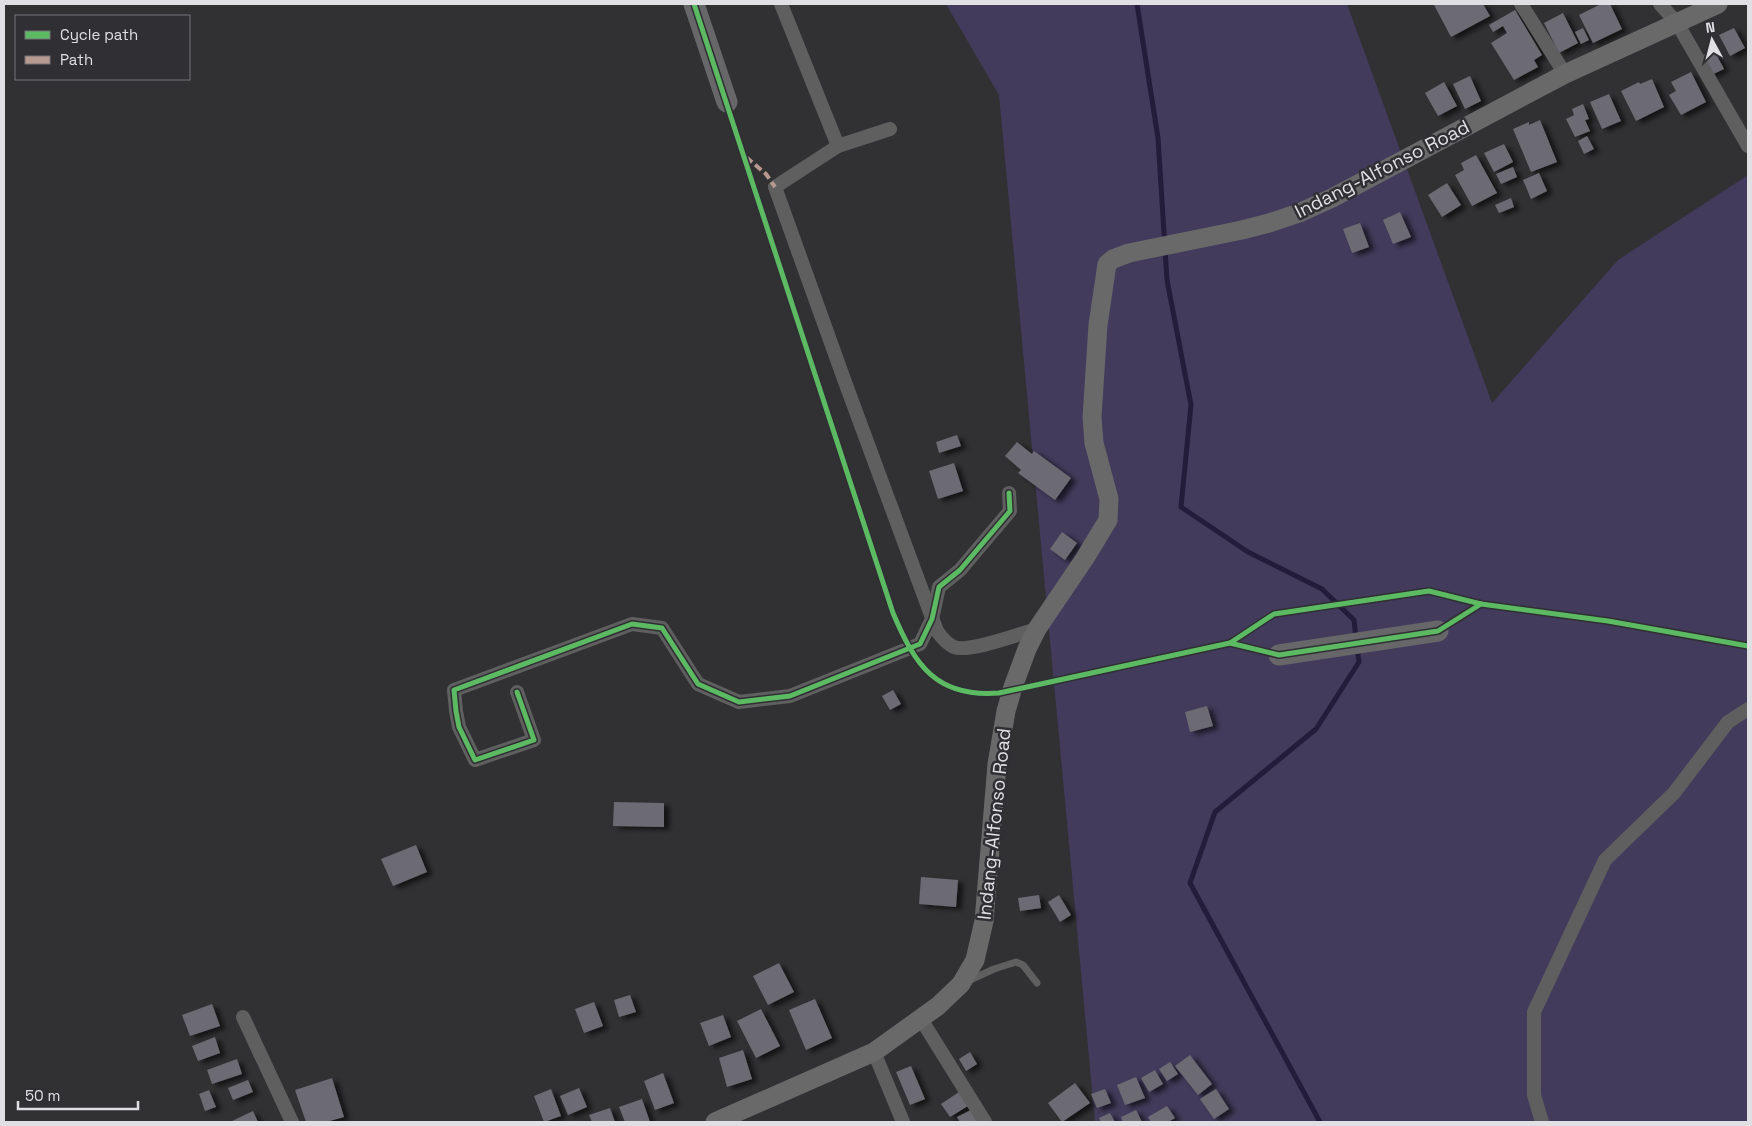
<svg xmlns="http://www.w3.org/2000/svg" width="1752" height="1126" font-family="'Space Grotesk',sans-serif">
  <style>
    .green { fill: #423b5b }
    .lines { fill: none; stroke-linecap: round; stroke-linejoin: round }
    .stream { stroke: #241c3b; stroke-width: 5 }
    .building { fill: #6c6a73; filter: url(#shadow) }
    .service { stroke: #5f5f5f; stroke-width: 7 }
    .minor { stroke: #5f5f5f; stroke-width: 14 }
    .secondary { stroke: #69696a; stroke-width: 19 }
    .primary { stroke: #676769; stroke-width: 21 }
    .quiet { stroke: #b69a8f; stroke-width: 4; stroke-dasharray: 8 4; stroke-linecap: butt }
    .cycleway-casing { stroke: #302f34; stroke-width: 8 }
    .cycleway { stroke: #5cba63; stroke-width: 5 }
    .labels { text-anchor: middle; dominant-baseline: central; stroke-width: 5; stroke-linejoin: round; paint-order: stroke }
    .street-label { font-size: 19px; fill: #e0dfe3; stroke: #302f34 }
  </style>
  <defs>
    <filter id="shadow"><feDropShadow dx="5.5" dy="3" stdDeviation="2.5" flood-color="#0009"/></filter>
  </defs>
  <rect width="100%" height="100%" fill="#313033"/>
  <polygon class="green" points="946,4 1347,4 1492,403 1618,260 1748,175 1748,1122 1095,1122 999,95"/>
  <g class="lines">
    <g class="stream">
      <polyline points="1137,4 1158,138 1167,280 1191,405 1181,507 1248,552 1322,589 1354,620 1356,639"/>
      <polyline points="1320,1122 1190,883 1215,812 1316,729 1359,662 1357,648"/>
    </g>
  </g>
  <g class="building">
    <polygon points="1436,4 1483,4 1490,16 1451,37 1434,5"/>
    <polygon points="1601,4 1610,4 1622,29 1593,43 1579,15"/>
    <polygon points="1515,10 1542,55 1534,60 1538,67 1514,80 1491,43 1507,33 1503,26 1493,32 1489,25"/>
    <polygon points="1563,13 1578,43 1559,53 1544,23"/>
    <polygon points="1583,28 1589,40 1581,44 1575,32"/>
    <polygon points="1734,28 1745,48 1730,56 1719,35"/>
    <polygon points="1714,50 1724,69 1709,76 1699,57"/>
    <polygon points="1691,72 1706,102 1681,115 1669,95 1676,91 1671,82"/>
    <polygon points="1470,76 1481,101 1465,109 1453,84"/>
    <polygon points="1652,79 1664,107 1636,121 1621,91 1639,82 1640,84"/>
    <polygon points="1444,82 1457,106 1438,116 1425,93"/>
    <polygon points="1609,94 1621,121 1602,129 1590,102"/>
    <polygon points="1583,104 1589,119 1585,120 1590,131 1575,137 1566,119 1574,115 1572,109"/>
    <polygon points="1540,120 1557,162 1531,172 1513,129 1529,122 1529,125"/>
    <polygon points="1587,136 1594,149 1584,154 1578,141"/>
    <polygon points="1504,144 1513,162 1494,172 1484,153"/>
    <polygon points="1476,155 1497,193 1472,206 1455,175 1464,170 1461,163"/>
    <polygon points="1513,167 1517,177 1501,184 1496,174"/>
    <polygon points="1539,173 1547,191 1531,199 1523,180"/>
    <polygon points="1447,183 1461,205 1442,217 1428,195"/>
    <polygon points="1511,198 1514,207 1499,213 1495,205"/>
    <polygon points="1400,212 1411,237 1393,244 1383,220"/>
    <polygon points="1360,223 1369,247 1352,253 1343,229"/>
    <polygon points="957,435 961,446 939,453 936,442"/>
    <polygon points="1017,442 1032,454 1034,451 1071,478 1055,500 1018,473 1021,470 1005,456"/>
    <polygon points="954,463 963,491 938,499 929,471"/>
    <polygon points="1062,532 1077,543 1065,560 1050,549"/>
    <polygon points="893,690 901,704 890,710 882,696"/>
    <polygon points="1207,706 1213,726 1190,732 1185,712"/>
    <polygon points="614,802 664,803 664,827 613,826"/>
    <polygon points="416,845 427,872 393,886 381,859"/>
    <polygon points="921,877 958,880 956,907 919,904"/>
    <polygon points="1039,895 1041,908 1020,911 1018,898"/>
    <polygon points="1059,895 1071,915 1060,922 1048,902"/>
    <polygon points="779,963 794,992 768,1005 753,976"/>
    <polygon points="630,995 636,1012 619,1017 614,1000"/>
    <polygon points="815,999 832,1038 806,1050 789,1010"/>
    <polygon points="594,1002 603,1026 584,1033 575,1009"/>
    <polygon points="212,1004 220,1026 190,1036 182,1015"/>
    <polygon points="761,1009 780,1046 756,1058 737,1021"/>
    <polygon points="723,1015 731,1037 709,1046 700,1023"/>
    <polygon points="215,1037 220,1053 198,1061 192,1046"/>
    <polygon points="743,1050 752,1079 727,1087 719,1058"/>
    <polygon points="970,1052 977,1064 966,1071 959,1059"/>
    <polygon points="1190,1055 1212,1084 1198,1095 1175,1066"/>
    <polygon points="237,1059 242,1074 212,1084 207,1070"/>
    <polygon points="1170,1062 1178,1074 1167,1081 1159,1069"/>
    <polygon points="911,1066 925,1099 910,1105 896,1072"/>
    <polygon points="1155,1070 1163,1084 1149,1092 1141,1078"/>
    <polygon points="663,1073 674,1103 655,1110 644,1081"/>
    <polygon points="1136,1077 1145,1098 1125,1105 1117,1085"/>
    <polygon points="332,1078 344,1117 326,1122 306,1122 295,1090"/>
    <polygon points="248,1080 253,1092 233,1100 228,1088"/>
    <polygon points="1075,1083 1090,1103 1062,1122 1048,1103"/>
    <polygon points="579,1088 587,1107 568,1115 560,1096"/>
    <polygon points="551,1089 561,1116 544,1122 534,1096"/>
    <polygon points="1105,1089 1111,1103 1097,1108 1091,1094"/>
    <polygon points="1216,1089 1229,1109 1214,1119 1200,1099"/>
    <polygon points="209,1090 216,1107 205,1111 199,1094"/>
    <polygon points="962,1090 971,1104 950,1117 941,1104"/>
    <polygon points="642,1099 650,1122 625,1122 619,1107"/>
    <polygon points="1167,1106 1175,1118 1168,1122 1151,1122 1148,1117"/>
    <polygon points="610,1108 615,1122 592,1122 589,1115"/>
    <polygon points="973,1109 978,1122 960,1122 957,1117"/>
    <polygon points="1136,1110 1142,1122 1123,1122 1121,1117"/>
    <polygon points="253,1111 258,1122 230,1122"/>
    <polygon points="1110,1113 1115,1122 1101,1122 1099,1118"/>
  </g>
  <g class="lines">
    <polyline class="service" points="966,982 994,969 1016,962 1023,965 1037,983"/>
    <g class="minor">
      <polyline points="781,4 838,146"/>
      <polyline points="1521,4 1565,74"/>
      <polyline points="1660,4 1677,23 1748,146"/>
      <path d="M890 129 838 146 775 187 845 382 937 631C942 638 947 644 954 647 969 653 1019 634 1037 629"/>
      <polyline points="517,692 534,740 475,760 459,727 456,711 454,690 632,624 662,628 698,684 739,702 790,696 920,644 932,619 939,587 960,570 1010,511 1009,493"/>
      <polyline points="243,1017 292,1122"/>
      <polyline points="921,1019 985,1122"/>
      <polyline points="874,1052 903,1122"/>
      <polyline points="1542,1122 1534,1095 1534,1012 1605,860 1674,793 1728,722 1748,709"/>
    </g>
    <polyline class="secondary" points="715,1122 874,1052 938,1006 961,984 975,960 984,921 997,764 1006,711 1013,687 1027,649 1037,629 1085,558 1108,520 1109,499 1094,443 1092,417 1098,325 1107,264 1113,259 1129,253 1242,230 1269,223 1299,213 1332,198 1565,74 1718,4"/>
    <g class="primary">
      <polyline points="694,4 727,102"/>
      <polyline points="1279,655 1438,631"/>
    </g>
    <polyline class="quiet" points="746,157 766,174 775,187"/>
    <g class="cycleway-casing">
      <g id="cycleway">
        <path d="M694 4 893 613C915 665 936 698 999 693L1230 643 1274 614 1429 591 1481 604 1608 621 1748 646"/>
        <polyline points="1230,643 1279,655 1438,631 1481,604"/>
        <polyline points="517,692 534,740 475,760 459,727 456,711 454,690 632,624 662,628 698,684 739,702 790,696 920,644 932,619 939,587 960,570 1010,511 1009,493"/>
      </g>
    </g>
    <use href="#cycleway" class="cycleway"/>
  </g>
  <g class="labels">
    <g class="street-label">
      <text transform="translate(1382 169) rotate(-27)">Indang-Alfonso Road</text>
      <text transform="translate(994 824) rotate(-84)">Indang-Alfonso Road</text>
    </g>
  </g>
  <rect width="1752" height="1126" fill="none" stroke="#e0dfe3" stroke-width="10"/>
  <rect x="15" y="15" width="175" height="65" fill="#302f34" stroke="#76757a"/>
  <rect x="25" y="31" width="25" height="8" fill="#5cba63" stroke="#76757a"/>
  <text x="60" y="40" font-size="15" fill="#e0dfe3">Cycle path</text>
  <rect x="25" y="56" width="25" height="8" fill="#b69a8f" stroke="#76757a"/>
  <text x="60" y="65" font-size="15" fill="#e0dfe3">Path</text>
  <g transform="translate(1712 40) rotate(353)" stroke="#302f34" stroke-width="4" paint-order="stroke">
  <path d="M0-4L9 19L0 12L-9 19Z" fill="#e0dfe3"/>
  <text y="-8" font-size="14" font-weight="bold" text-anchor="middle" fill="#e0dfe3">N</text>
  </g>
  <path d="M18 1101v8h120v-8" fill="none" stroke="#e0dfe3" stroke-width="2.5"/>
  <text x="25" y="1101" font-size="15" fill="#e0dfe3" stroke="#302f34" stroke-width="4" paint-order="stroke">50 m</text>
</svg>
